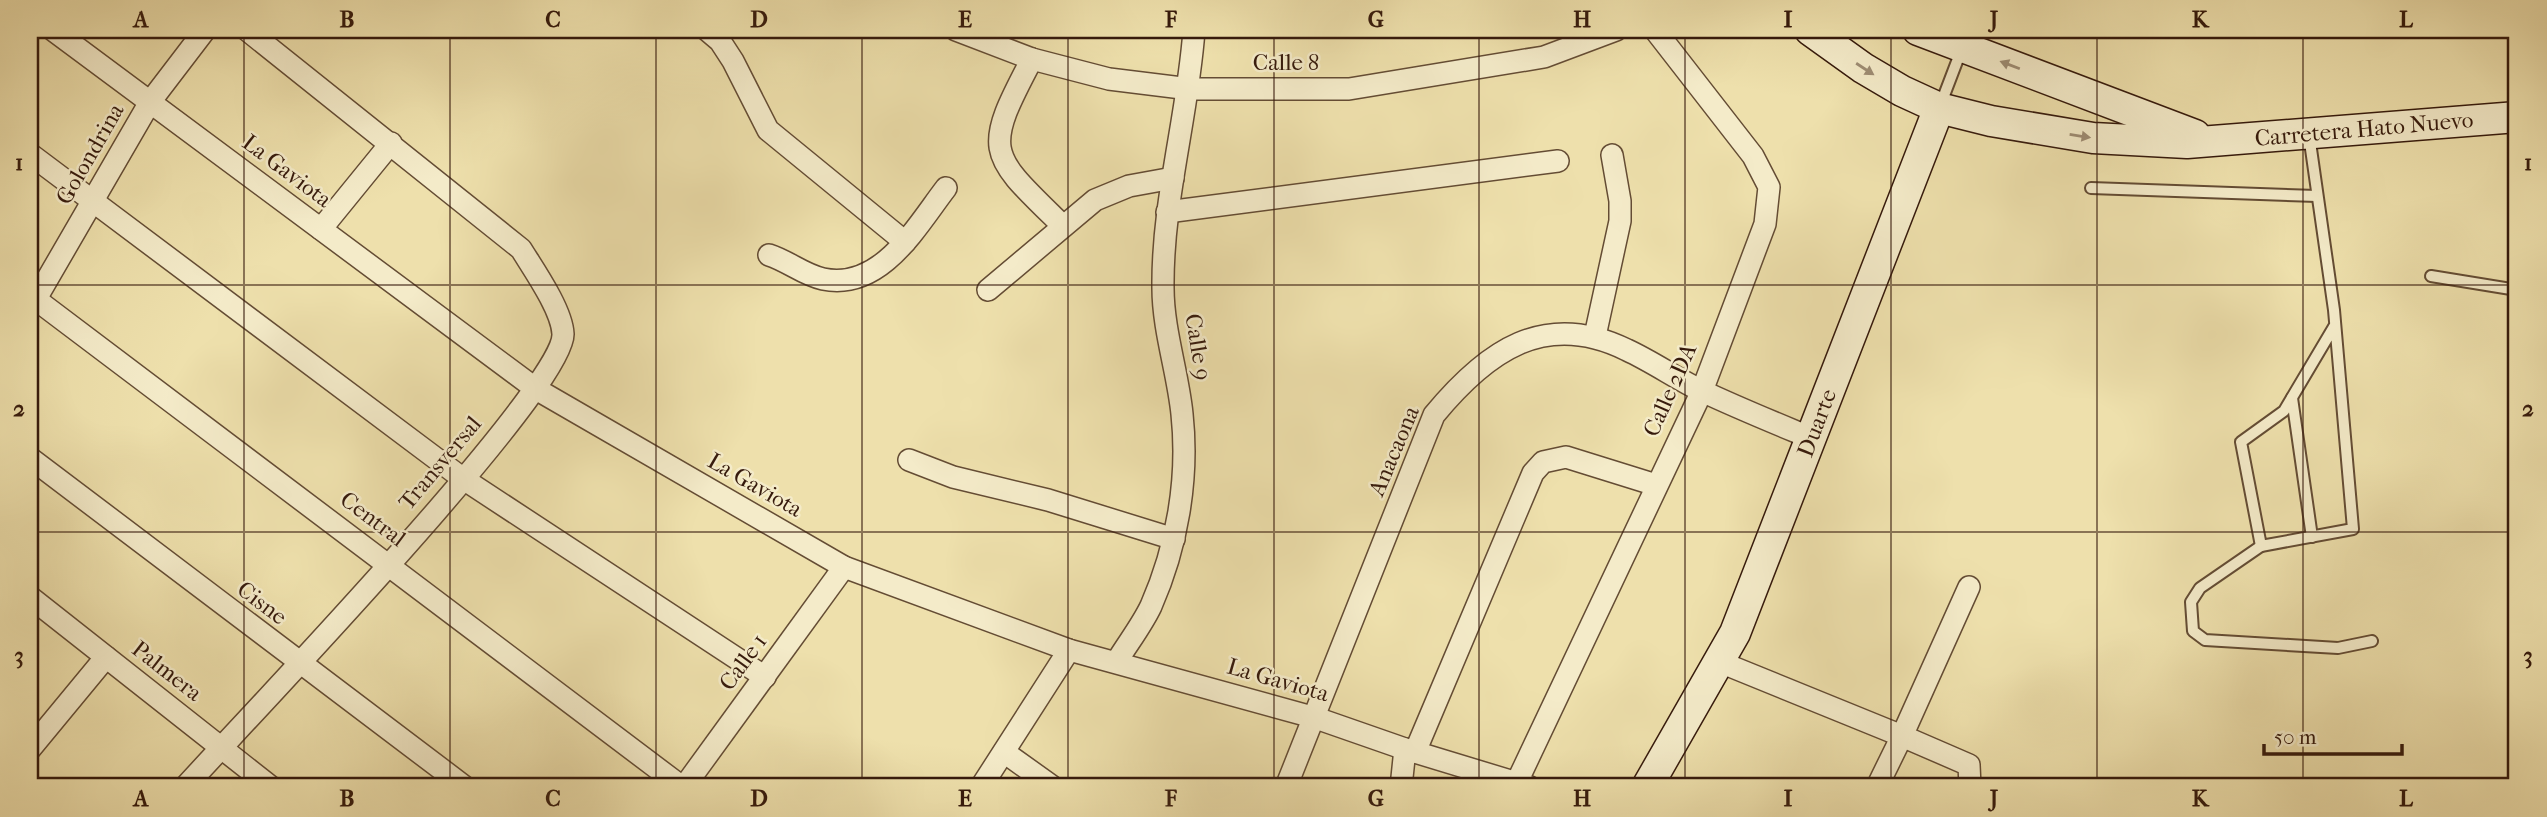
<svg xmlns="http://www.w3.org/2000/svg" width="2547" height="817" font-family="'IM FELL French Canon',serif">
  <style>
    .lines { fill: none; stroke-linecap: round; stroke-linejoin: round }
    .lane-casing { stroke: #644c34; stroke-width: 14 }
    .street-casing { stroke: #644c34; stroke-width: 24 }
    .secondary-casing { stroke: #361a0c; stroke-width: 33 }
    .lane { stroke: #f4ebc9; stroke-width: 10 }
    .street { stroke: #f4ebc9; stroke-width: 21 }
    .secondary { stroke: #f4ebc9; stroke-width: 30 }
    .oneway { fill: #9e8d74 }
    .grid { fill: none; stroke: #361a0c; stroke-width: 2; stroke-opacity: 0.55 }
    .labels { text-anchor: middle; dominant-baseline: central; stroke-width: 5; stroke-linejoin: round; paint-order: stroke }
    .street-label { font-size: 23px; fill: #361a0c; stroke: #f4ebc9 }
    .neatline { fill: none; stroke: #361a0c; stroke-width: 2.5 }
    .grid-label { font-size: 23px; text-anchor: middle; font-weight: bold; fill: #361a0c }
  </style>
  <rect width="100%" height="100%" fill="#eee0ac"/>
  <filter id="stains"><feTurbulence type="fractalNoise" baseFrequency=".00286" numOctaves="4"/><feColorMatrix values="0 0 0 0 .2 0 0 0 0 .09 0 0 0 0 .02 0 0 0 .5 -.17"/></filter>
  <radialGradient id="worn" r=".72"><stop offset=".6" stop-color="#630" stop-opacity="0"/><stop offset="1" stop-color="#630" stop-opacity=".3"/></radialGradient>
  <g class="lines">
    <g class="lane-casing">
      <g id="lane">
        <polyline points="1940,106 1969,30"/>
        <polyline points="2309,135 2334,310 2353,529 2261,546 2241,442 2284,411 2335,325"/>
        <polyline points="2091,188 2317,196"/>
        <polyline points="2431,276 2517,290"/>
        <polyline points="2292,398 2312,537"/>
        <polyline points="2261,546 2200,588 2191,602 2193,631 2205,640 2338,648 2372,641"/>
      </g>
    </g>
    <g class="street-casing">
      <g id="street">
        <polyline points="53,30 536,389 844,567 1069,650 1316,718 1405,749 1530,787"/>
        <polyline points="707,30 720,41 733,61 768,130 905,242"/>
        <polyline points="956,30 1032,59 1109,79 1190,89 1349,89 1544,57 1616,30"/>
        <path d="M1032 59C982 153 988 153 1063 226"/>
        <polyline points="30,154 462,478 765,677"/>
        <polyline points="1167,212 1558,161"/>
        <polyline points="321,229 391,143"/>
        <path d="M769 255C788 261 804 275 823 279 881 291 916 227 946 188"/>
        <polyline points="988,290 1095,200 1129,186 1173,178"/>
        <polyline points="30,295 682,787"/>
        <polyline points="30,309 150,102 205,30"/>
        <polyline points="1595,336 1620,221 1620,201 1612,155"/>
        <polyline points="30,458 465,787"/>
        <polyline points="909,460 953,477 1048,500 1174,539"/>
        <polyline points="30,597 271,787"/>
        <path d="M1117 661C1128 643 1142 625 1151 606 1177 547 1189 479 1182 414 1178 373 1163 330 1163 288 1162 201 1188 116 1194 30"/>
        <polyline points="1720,662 1902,736 1969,587"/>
        <polyline points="30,749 106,657"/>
        <polyline points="1004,752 1053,787"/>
        <polyline points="1415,752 1533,473 1543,462 1566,457 1656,485"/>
        <polyline points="1516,784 1702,391 1765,224 1769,187 1753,156 1655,30"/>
        <path d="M185 787C239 727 565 388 563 334 562 310 534 270 521 249L247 30"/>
        <polyline points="684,787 844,567"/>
        <polyline points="981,787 1069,650"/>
        <path d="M1286 787 1434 415C1486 352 1544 309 1627 350 1653 362 1677 379 1702 391 1738 408 1775 423 1811 438"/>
        <polyline points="1401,787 1405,749"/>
        <polyline points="1877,787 1902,736 1969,765 1970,787"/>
      </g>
    </g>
    <g class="secondary-casing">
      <g id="secondary">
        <polyline points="1810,30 1863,68 1902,91 1939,108 1991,121 2093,138 2187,143 2517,117"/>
        <polyline points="1918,30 2195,135"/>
        <polyline points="1647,787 1735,633 1939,108"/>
      </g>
    </g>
    <use href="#lane" class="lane"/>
    <use href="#street" class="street"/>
    <use href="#secondary" class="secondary"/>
  </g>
  <defs><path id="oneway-solid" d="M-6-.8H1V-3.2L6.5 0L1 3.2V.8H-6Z" transform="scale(1.75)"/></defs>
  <g class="oneway">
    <use href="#oneway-solid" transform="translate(2010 65) rotate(-159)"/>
    <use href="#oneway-solid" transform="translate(1865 69) rotate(33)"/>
    <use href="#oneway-solid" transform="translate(2080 136) rotate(9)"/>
  </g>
  <path class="grid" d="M244 30V787M450 30V787M656 30V787M862 30V787M1068 30V787M1274 30V787M1479 30V787M1685 30V787M1891 30V787M2097 30V787M2303 30V787M30 285H2517M30 532H2517"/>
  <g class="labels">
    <g class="street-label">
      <text x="1286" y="62">Calle 8</text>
      <text transform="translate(2364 129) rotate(-5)">Carretera Hato Nuevo</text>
      <text transform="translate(90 154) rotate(-60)">Golondrina</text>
      <text transform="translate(287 171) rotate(37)">La Gaviota</text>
      <text transform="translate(1198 347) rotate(81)">Calle 9</text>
      <text transform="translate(1670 390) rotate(-66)">Calle 2DA</text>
      <text transform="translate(1817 423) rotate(-69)">Duarte</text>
      <text transform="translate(1394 451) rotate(-67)">Anacaona</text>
      <text transform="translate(440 463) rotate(-50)">Transversal</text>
      <text transform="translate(755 485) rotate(30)">La Gaviota</text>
      <text transform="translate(373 519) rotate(37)">Central</text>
      <text transform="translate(262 603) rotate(37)">Cisne</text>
      <text transform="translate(743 662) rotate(-54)">Calle 1</text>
      <text transform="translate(167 671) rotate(38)">Palmera</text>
      <text transform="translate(1278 680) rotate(16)">La Gaviota</text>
    </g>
  </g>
  <rect width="2547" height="817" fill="none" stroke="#eee0ac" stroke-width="77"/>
  <path d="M2264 744v10h138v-10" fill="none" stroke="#361a0c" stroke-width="3.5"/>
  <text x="2274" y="744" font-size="21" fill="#361a0c" stroke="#f4ebc9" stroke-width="5" paint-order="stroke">50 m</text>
  <rect x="38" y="38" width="2470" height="740" class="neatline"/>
  <g class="grid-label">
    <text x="141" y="27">A</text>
    <text x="347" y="27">B</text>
    <text x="553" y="27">C</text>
    <text x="759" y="27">D</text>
    <text x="965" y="27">E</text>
    <text x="1171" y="27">F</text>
    <text x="1376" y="27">G</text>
    <text x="1582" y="27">H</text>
    <text x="1788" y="27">I</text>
    <text x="1994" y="27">J</text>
    <text x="2200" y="27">K</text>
    <text x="2406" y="27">L</text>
    <text x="19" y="170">1</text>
    <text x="2528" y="170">1</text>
    <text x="19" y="416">2</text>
    <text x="2528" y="416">2</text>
    <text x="19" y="663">3</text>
    <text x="2528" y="663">3</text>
    <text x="141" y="806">A</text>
    <text x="347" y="806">B</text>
    <text x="553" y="806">C</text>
    <text x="759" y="806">D</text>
    <text x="965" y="806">E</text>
    <text x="1171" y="806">F</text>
    <text x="1376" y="806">G</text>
    <text x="1582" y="806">H</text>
    <text x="1788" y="806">I</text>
    <text x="1994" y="806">J</text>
    <text x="2200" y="806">K</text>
    <text x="2406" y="806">L</text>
  </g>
  <rect width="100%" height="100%" filter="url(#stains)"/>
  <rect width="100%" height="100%" fill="url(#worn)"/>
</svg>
